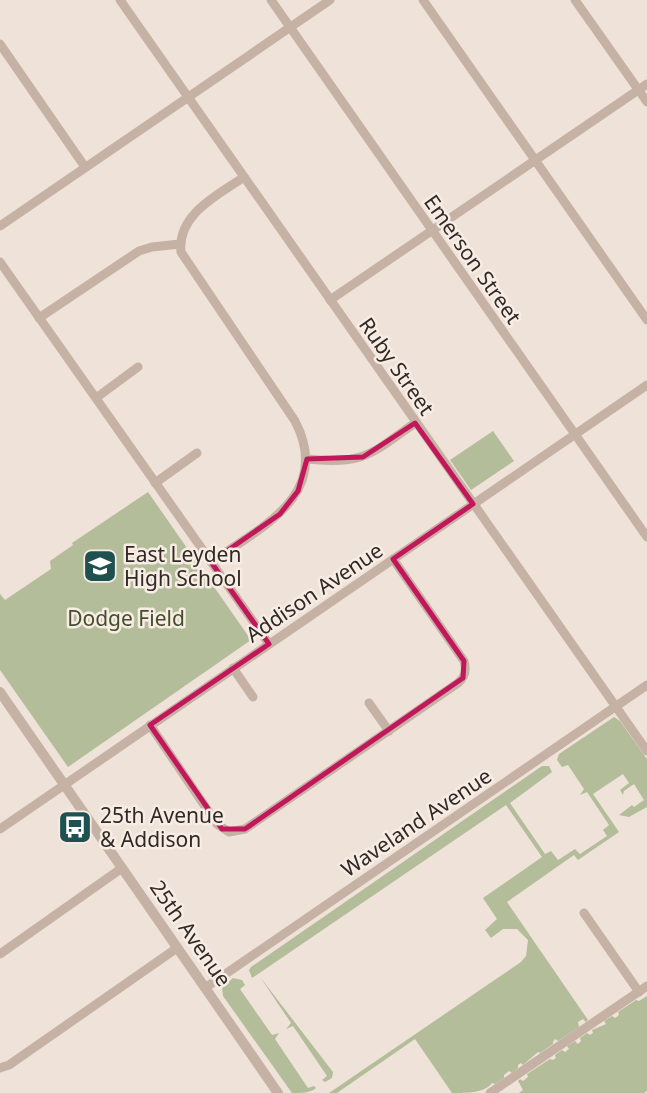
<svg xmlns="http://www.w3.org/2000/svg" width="647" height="1093" font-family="'Noto Sans',sans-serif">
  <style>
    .green { fill: #b4bd9a }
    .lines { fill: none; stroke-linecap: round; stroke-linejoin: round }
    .minor { stroke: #c6b2a5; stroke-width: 9 }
    .tertiary { stroke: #c6b2a5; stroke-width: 10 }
    .marked { fill: none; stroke: #c2185b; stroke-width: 5; stroke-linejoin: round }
    .labels { text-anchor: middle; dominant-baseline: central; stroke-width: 5; stroke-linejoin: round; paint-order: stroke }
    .street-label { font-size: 21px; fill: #322926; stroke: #f7ede4 }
    .poi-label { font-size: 21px; fill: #322926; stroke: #f7ede4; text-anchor: start }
    .park-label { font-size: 21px; fill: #454f2c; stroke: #f7ede4 }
  </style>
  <rect width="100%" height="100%" fill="#efe2d8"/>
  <g class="green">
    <polygon points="493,431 514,461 471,490 450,460"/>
    <polygon points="148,492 251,640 68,767 0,670 0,594 5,600 51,569 50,561 73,545 72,543"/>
    <path d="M614 717 620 721 647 759V807L629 817 619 815 632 805 634 807 644 800 634 784 624 791 623 795 620 790 629 783 623 774 593 794 619 832 578 860 574 855 507 902 588 1020 586 1022 583 1019 578 1022 579 1027 558 1041 555 1039 553 1042V1044L540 1053 538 1052 523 1065 521 1063 518 1065V1068L512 1073 509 1071 504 1075V1078L495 1084 492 1083C485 1093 467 1093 452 1093L415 1039 337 1093H329L521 962 526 956 528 940 517 929H503L491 938 485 930 497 919 483 898 542 857 506 805 252 978 249 970 251 967 542 766H549L552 772 510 803 545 854 551 851 558 860 575 849 580 854 607 836 603 830 609 825 587 792 580 795 584 789 568 765 562 767 557 760 559 754Z"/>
    <polygon points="260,977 333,1072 332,1078 325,1082 322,1080 327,1076 293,1026 286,1029 291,1023"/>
    <path d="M233 978 242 980 245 985 240 989 272 1035 279 1033 275 1039 308 1088 314 1086 316 1088C310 1093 301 1093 292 1093L223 996 222 988Z"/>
    <polygon points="647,996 647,1091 644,1093 519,1093 523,1090 518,1081 520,1079 523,1081 528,1077 527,1074 550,1059 553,1060 556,1058 555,1055 562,1050 565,1052 569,1049 567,1046 575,1041 578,1044 581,1041 580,1038 587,1033 590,1035 593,1033 592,1030 606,1024 604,1021 612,1016 615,1018 619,1015 618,1012 636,1000 639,1001"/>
  </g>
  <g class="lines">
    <g class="minor">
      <polyline points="120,0 647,751"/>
      <polyline points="271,0 647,537"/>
      <polyline points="423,0 647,320"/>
      <polyline points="575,0 647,102"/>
      <polyline points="0,44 85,167"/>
      <polyline points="0,226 330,0"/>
      <polyline points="0,262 269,644"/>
      <polyline points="330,300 647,84"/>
      <polyline points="39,318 139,251 152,247 180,244"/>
      <polyline points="96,398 138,367"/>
      <path d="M307 459C364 465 371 454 415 423"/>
      <polyline points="155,483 197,453"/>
      <path d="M211 562C262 527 333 494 295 421L181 252C177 214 218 195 244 177"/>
      <polyline points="233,668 253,697"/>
      <polyline points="369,703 389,731"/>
      <path d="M150 725 217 824 229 832 245 829 458 683C465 677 467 671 464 661L393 559"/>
      <polyline points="0,829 647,385"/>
      <polyline points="584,913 639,992"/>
      <polyline points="0,954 122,868"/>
      <polyline points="205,988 647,685"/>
      <polyline points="0,1068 9,1065 177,948"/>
      <polyline points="490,1093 647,986"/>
    </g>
    <polyline class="tertiary" points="0,692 278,1093"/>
  </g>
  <path class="marked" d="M415 423 473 504 393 559 464 661 463 678 245 829H222L150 725 269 644 211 562 280 514 298 491 307 459 363 457Z"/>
  <defs>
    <g id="school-square" transform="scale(1.75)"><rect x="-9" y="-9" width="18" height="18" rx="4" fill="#1f5150" stroke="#f7ede4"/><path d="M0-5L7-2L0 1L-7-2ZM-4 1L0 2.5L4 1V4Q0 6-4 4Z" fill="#fff"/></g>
    <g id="bus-square" transform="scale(1.75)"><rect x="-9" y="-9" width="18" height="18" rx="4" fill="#1f5150" stroke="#f7ede4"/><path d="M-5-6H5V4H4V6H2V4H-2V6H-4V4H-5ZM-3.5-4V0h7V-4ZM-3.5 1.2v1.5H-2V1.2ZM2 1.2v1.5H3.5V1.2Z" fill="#fff"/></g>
  </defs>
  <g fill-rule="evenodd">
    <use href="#school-square" x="100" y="566"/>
    <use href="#bus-square" x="75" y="827"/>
  </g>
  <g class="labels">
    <g class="street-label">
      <text transform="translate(473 259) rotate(55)">Emerson Street</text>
      <text transform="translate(397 366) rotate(55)">Ruby Street</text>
      <text transform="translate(314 592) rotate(-34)">Addison Avenue</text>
      <text transform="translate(416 822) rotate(-34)">Waveland Avenue</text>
      <text transform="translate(191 933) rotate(55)">25th Avenue</text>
    </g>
    <g class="poi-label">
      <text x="124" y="554">East Leyden<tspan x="124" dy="24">High School</tspan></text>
      <text x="100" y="815">25th Avenue<tspan x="100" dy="24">&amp; Addison</tspan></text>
    </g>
    <g class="park-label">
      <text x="126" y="618">Dodge Field</text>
    </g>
  </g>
</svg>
